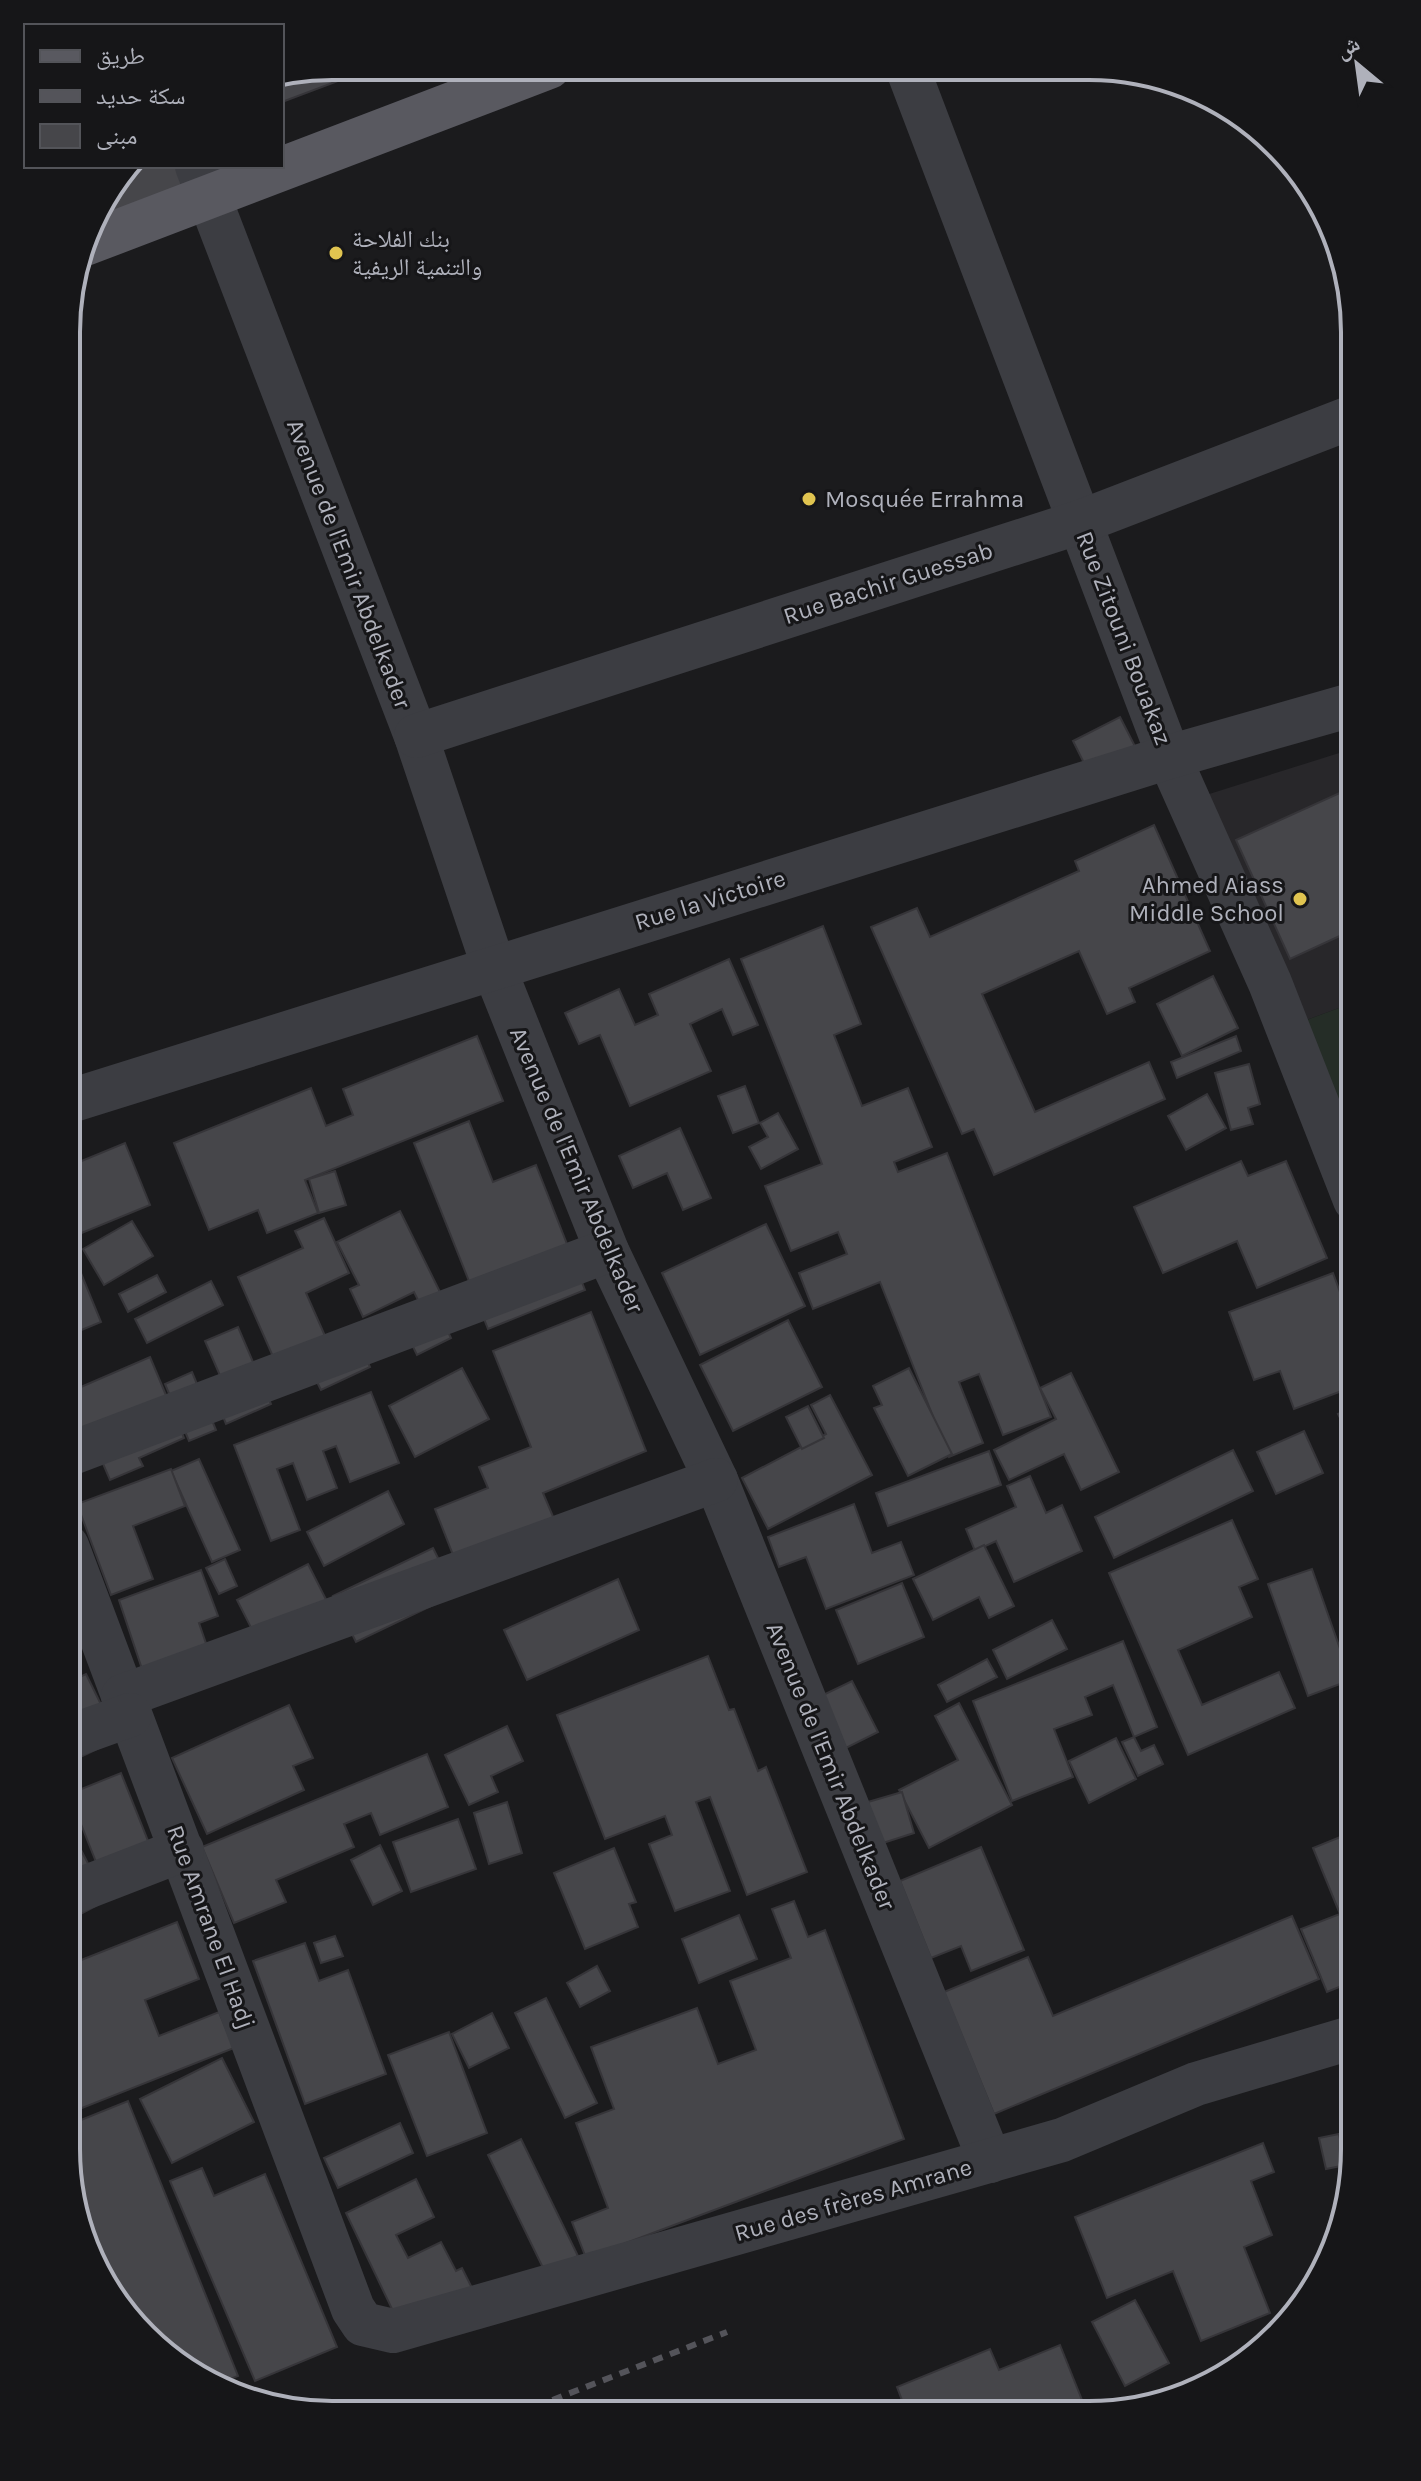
<svg xmlns="http://www.w3.org/2000/svg" width="1421" height="2481" font-family="Karla,'Noto Naskh Arabic',sans-serif">
  <style>
    .built { fill: #28272a }
    .green { fill: #252d27 }
    .building { fill: #46464a; stroke: #363539; stroke-width: 2 }
    .lines { fill: none; stroke-linecap: round; stroke-linejoin: round }
    .minor { stroke: #3c3d42; stroke-width: 44 }
    .major { stroke: #595960; stroke-width: 44 }
    .rail { stroke: #54545a; stroke-width: 6; stroke-dasharray: 10 8; stroke-linecap: butt }
    .poi-dot { fill: #e0c450; stroke: #161618; stroke-width: 3 }
    .labels { text-anchor: middle; dominant-baseline: central; stroke-width: 6; stroke-linejoin: round; paint-order: stroke }
    .poi-label { font-size: 24px; fill: #afb1bb; stroke: #161618; text-anchor: start }
    .street-label { font-size: 24px; fill: #afb1bb; stroke: #161618 }
    .rim { fill: none; stroke: #afb1bb; stroke-width: 4 }
  </style>
  <rect width="100%" height="100%" fill="#1b1b1d"/>
  <polygon class="built" points="1355,748 1355,1002 1296,1024 1203,796"/>
  <polygon class="green" points="1355,1002 1355,1173 1296,1024"/>
  <g class="building">
    <polygon points="332,66 341,66 346,78 282,102 282,76"/>
    <polygon points="131,166 181,166 191,186 106,229 97,210"/>
    <polygon points="1120,717 1144,764 1097,789 1073,741"/>
    <polygon points="1355,786 1355,929 1290,959 1236,840"/>
    <polygon points="1154,825 1210,951 1129,988 1135,1002 1107,1014 1079,951 982,994 1035,1112 1149,1062 1165,1099 994,1175 974,1129 962,1134 871,927 917,908 930,937 1079,871 1075,861"/>
    <polygon points="823,926 861,1024 834,1035 862,1106 908,1088 932,1147 894,1162 898,1172 947,1153 1051,1417 1003,1435 979,1374 959,1382 983,1443 949,1457 880,1282 813,1309 799,1273 847,1254 838,1232 791,1251 765,1186 822,1164 741,959"/>
    <polygon points="729,959 758,1025 733,1035 722,1009 690,1024 711,1071 630,1106 600,1035 579,1044 565,1013 619,989 635,1025 658,1015 649,994"/>
    <polygon points="1213,976 1238,1028 1182,1056 1157,1004"/>
    <polygon points="477,1036 503,1101 305,1180 318,1213 267,1233 258,1210 209,1230 174,1143 311,1088 326,1126 353,1115 343,1089"/>
    <polygon points="1236,1036 1241,1051 1177,1078 1171,1062"/>
    <polygon points="1249,1064 1260,1104 1248,1108 1253,1124 1231,1130 1215,1073"/>
    <polygon points="745,1086 759,1123 733,1133 718,1096"/>
    <polygon points="1207,1094 1226,1128 1186,1150 1168,1116"/>
    <polygon points="778,1113 798,1149 761,1169 749,1147 768,1137 760,1123"/>
    <polygon points="469,1121 493,1182 536,1165 585,1290 488,1329 414,1143"/>
    <polygon points="680,1128 711,1198 683,1210 667,1173 633,1188 619,1156"/>
    <polygon points="125,1143 150,1205 67,1239 67,1167"/>
    <polygon points="1241,1161 1248,1176 1286,1161 1327,1258 1257,1288 1237,1241 1163,1273 1134,1207"/>
    <polygon points="335,1171 346,1205 319,1213 309,1179"/>
    <polygon points="400,1211 441,1294 420,1304 414,1292 363,1317 350,1289 359,1285 337,1242"/>
    <polygon points="324,1218 349,1273 306,1293 329,1345 355,1333 370,1367 321,1390 317,1382 289,1393 238,1277 303,1248 295,1231"/>
    <polygon points="132,1221 153,1256 104,1285 83,1249"/>
    <polygon points="766,1224 805,1306 700,1355 662,1273"/>
    <polygon points="67,1239 101,1322 67,1336"/>
    <polygon points="1333,1273 1355,1333 1355,1386 1294,1409 1280,1371 1254,1380 1229,1312"/>
    <polygon points="157,1275 166,1292 128,1312 119,1294"/>
    <polygon points="211,1281 223,1305 147,1343 135,1319"/>
    <polygon points="434,1303 451,1338 417,1355 400,1320"/>
    <polygon points="591,1312 646,1451 543,1493 557,1526 466,1588 435,1509 488,1488 479,1467 531,1447 493,1351"/>
    <polygon points="788,1320 822,1387 733,1431 700,1365"/>
    <polygon points="238,1327 271,1404 226,1424 213,1392 225,1387 205,1341"/>
    <polygon points="150,1357 184,1438 139,1458 143,1466 110,1480 95,1445 67,1458 67,1393"/>
    <polygon points="462,1368 489,1419 415,1457 389,1406"/>
    <polygon points="909,1368 952,1454 908,1476 874,1408 882,1405 873,1386"/>
    <polygon points="192,1372 216,1430 189,1441 165,1384"/>
    <polygon points="1071,1373 1119,1472 1081,1490 1064,1454 1009,1480 994,1450 1056,1419 1040,1388"/>
    <polygon points="371,1392 399,1463 350,1482 336,1446 323,1451 337,1488 307,1500 293,1463 277,1469 300,1530 271,1541 234,1445"/>
    <polygon points="830,1395 872,1475 768,1529 742,1478 826,1434 811,1405"/>
    <polygon points="808,1406 824,1438 802,1449 786,1417"/>
    <polygon points="1355,1406 1355,1447 1338,1414"/>
    <polygon points="1304,1431 1323,1473 1276,1494 1257,1452"/>
    <polygon points="1233,1450 1253,1491 1114,1558 1095,1517"/>
    <polygon points="989,1451 1001,1485 888,1526 876,1493"/>
    <polygon points="199,1459 240,1550 212,1562 171,1471"/>
    <polygon points="171,1469 185,1506 133,1526 153,1579 111,1595 77,1504"/>
    <polygon points="1030,1476 1046,1513 1062,1505 1082,1551 1014,1582 996,1541 975,1551 966,1529 1016,1507 1007,1486"/>
    <polygon points="388,1491 404,1524 324,1566 307,1532"/>
    <polygon points="854,1504 872,1553 901,1542 914,1575 826,1609 806,1557 779,1567 768,1537"/>
    <polygon points="1232,1520 1258,1579 1239,1587 1252,1617 1178,1650 1202,1705 1279,1672 1295,1708 1188,1755 1109,1573"/>
    <polygon points="984,1545 1014,1606 989,1618 979,1597 933,1620 913,1579"/>
    <polygon points="433,1548 456,1594 356,1642 333,1596"/>
    <polygon points="225,1559 237,1586 219,1594 206,1568"/>
    <polygon points="308,1564 339,1625 268,1661 237,1600"/>
    <polygon points="1312,1569 1351,1680 1308,1696 1268,1584"/>
    <polygon points="201,1570 218,1616 199,1623 210,1655 145,1678 119,1600"/>
    <polygon points="618,1579 639,1630 527,1680 504,1630"/>
    <polygon points="902,1583 924,1637 858,1664 836,1610"/>
    <polygon points="1052,1620 1067,1649 1007,1679 993,1650"/>
    <polygon points="1123,1641 1157,1727 1134,1737 1113,1685 1085,1697 1092,1715 1054,1729 1073,1777 1012,1801 973,1701"/>
    <polygon points="708,1656 729,1710 734,1709 758,1771 766,1767 807,1872 747,1895 710,1797 696,1802 730,1891 675,1911 649,1844 672,1835 665,1816 605,1839 557,1715"/>
    <polygon points="987,1659 997,1677 947,1702 938,1685"/>
    <polygon points="86,1674 118,1739 66,1764 67,1683"/>
    <polygon points="852,1681 878,1732 846,1748 819,1697"/>
    <polygon points="959,1703 1012,1805 929,1848 899,1790 958,1760 935,1716"/>
    <polygon points="289,1705 313,1758 293,1766 304,1790 207,1834 172,1758"/>
    <polygon points="507,1726 523,1761 491,1776 498,1792 469,1805 445,1755"/>
    <polygon points="1134,1737 1141,1751 1154,1745 1163,1764 1138,1776 1122,1742"/>
    <polygon points="1116,1738 1136,1779 1089,1803 1069,1761"/>
    <polygon points="427,1754 448,1807 380,1835 371,1813 344,1824 354,1847 276,1880 286,1902 234,1923 202,1847"/>
    <polygon points="121,1773 158,1866 106,1887 69,1794"/>
    <polygon points="902,1792 914,1833 880,1844 868,1802"/>
    <polygon points="507,1802 522,1853 489,1864 474,1813"/>
    <polygon points="458,1819 476,1869 411,1892 393,1842"/>
    <polygon points="1355,1831 1354,1981 1327,1992 1301,1929 1340,1914 1313,1848"/>
    <polygon points="380,1845 402,1891 373,1905 351,1860"/>
    <polygon points="981,1847 1024,1950 971,1971 961,1946 931,1958 900,1881"/>
    <polygon points="80,1848 107,1900 67,1921 66,1856"/>
    <polygon points="614,1848 636,1902 629,1904 638,1927 585,1949 554,1873"/>
    <polygon points="794,1901 808,1937 825,1930 904,2139 586,2258 572,2222 608,2208 576,2123 614,2109 591,2047 697,2008 718,2064 756,2050 730,1981 791,1958 772,1909"/>
    <polygon points="739,1915 757,1959 699,1983 682,1939"/>
    <polygon points="1292,1916 1319,1979 994,2114 944,1992 1028,1957 1053,2016"/>
    <polygon points="177,1922 199,1979 145,2000 159,2036 219,2012 234,2048 72,2112 66,2097 66,1966"/>
    <polygon points="335,1936 343,1956 321,1963 314,1943"/>
    <polygon points="305,1943 319,1981 348,1970 386,2074 305,2104 253,1961"/>
    <polygon points="597,1966 610,1991 580,2007 567,1983"/>
    <polygon points="546,1998 597,2103 565,2118 515,2013"/>
    <polygon points="492,2013 509,2048 469,2068 452,2034"/>
    <polygon points="449,2032 487,2133 427,2156 388,2055"/>
    <polygon points="222,2058 254,2122 172,2163 140,2099"/>
    <polygon points="128,2101 238,2376 215,2385 157,2349 80,2235 66,2149 66,2126"/>
    <polygon points="400,2123 413,2153 338,2188 324,2158"/>
    <polygon points="1339,2134 1346,2165 1326,2169 1319,2138"/>
    <polygon points="521,2139 578,2256 545,2272 488,2155"/>
    <polygon points="1263,2143 1274,2172 1251,2181 1272,2235 1244,2247 1270,2313 1201,2341 1173,2271 1107,2298 1075,2217"/>
    <polygon points="202,2168 214,2196 265,2174 337,2347 255,2381 170,2181"/>
    <polygon points="416,2179 434,2217 396,2235 408,2258 441,2242 456,2271 462,2268 477,2298 404,2334 346,2213"/>
    <polygon points="1135,2300 1169,2363 1125,2386 1092,2322"/>
    <polygon points="1060,2345 1088,2415 874,2414 903,2403 897,2387 990,2349 999,2370"/>
  </g>
  <g class="lines">
    <g class="minor">
      <polyline points="908,70 1169,757 1270,983 1355,1200"/>
      <polyline points="197,166 416,736 494,968 607,1251 716,1480 990,2161"/>
      <polyline points="416,736 1080,522 1355,416"/>
      <polyline points="67,1102 1169,757 1355,704"/>
      <polyline points="67,1455 607,1251"/>
      <polyline points="67,1546 353,2309 363,2324 393,2331 1062,2140 1196,2084 1354,2037"/>
      <polyline points="123,1696 716,1480"/>
      <polyline points="66,1738 130,1715"/>
      <polyline points="66,1895 182,1850"/>
    </g>
    <polyline class="major" points="85,244 549,67"/>
    <g class="rail">
      <polyline points="1230,2364 1264,2346"/>
      <polyline points="519,2413 727,2332"/>
    </g>
  </g>
  <g class="poi-dot">
    <circle cx="336" cy="253" r="8"/>
    <circle cx="809" cy="499" r="8"/>
    <circle cx="1300" cy="899" r="8"/>
  </g>
  <g class="labels">
    <g class="poi-label">
      <text x="352" y="239">بنك الفلاحة<tspan x="352" dy="28">والتنمية الريفية</tspan></text>
      <text x="825" y="499">Mosquée Errahma</text>
      <text x="1284" y="885" text-anchor="end">Ahmed Aiass<tspan x="1284" dy="28">Middle School</tspan></text>
    </g>
    <g class="street-label">
      <text transform="translate(349 564) rotate(69)">Avenue de l'Emir Abdelkader</text>
      <text transform="translate(888 583) rotate(-18)">Rue Bachir Guessab</text>
      <text transform="translate(1124 638) rotate(69)">Rue Zitouni Bouakaz</text>
      <text transform="translate(710 900) rotate(-17)">Rue la Victoire</text>
      <text transform="translate(577 1170) rotate(67)">Avenue de l'Emir Abdelkader</text>
      <text transform="translate(831 1766) rotate(68)">Avenue de l'Emir Abdelkader</text>
      <text transform="translate(211 1927) rotate(70)">Rue Amrane El Hadj</text>
      <text transform="translate(853 2200) rotate(-16)">Rue des frères Amrane</text>
    </g>
  </g>
  <path d="M0 0H1421V2481H0ZM332 80H1089A252 252 0 0 1 1341 332V2149A252 252 0 0 1 1089 2401H332A252 252 0 0 1 80 2149V332A252 252 0 0 1 332 80Z" fill="#161618" fill-rule="evenodd"/>
  <path class="rim" d="M332 80H1089A252 252 0 0 1 1341 332V2149A252 252 0 0 1 1089 2401H332A252 252 0 0 1 80 2149V332A252 252 0 0 1 332 80Z"/>
  <rect x="24" y="24" width="260" height="144" fill="#161618" stroke="#535459" stroke-width="2"/>
  <rect x="40" y="50" width="40" height="12" fill="#595960" stroke="#535459" stroke-width="2"/>
  <text x="96" y="64" font-size="24" fill="#afb1bb">طريق</text>
  <rect x="40" y="90" width="40" height="12" fill="#54545a" stroke="#535459" stroke-width="2"/>
  <text x="96" y="104" font-size="24" fill="#afb1bb">سكة حديد</text>
  <rect x="40" y="124" width="40" height="24" fill="#46464a" stroke="#535459" stroke-width="2"/>
  <text x="96" y="144" font-size="24" fill="#afb1bb">مبنى</text>
  <g transform="translate(1357 64) rotate(331)" stroke="#161618" stroke-width="6" paint-order="stroke">
  <path d="M0-6L14 30L0 20L-14 30Z" fill="#afb1bb"/>
  <text y="-12" font-size="22" font-weight="bold" text-anchor="middle" fill="#afb1bb">ش</text>
  </g>
</svg>
